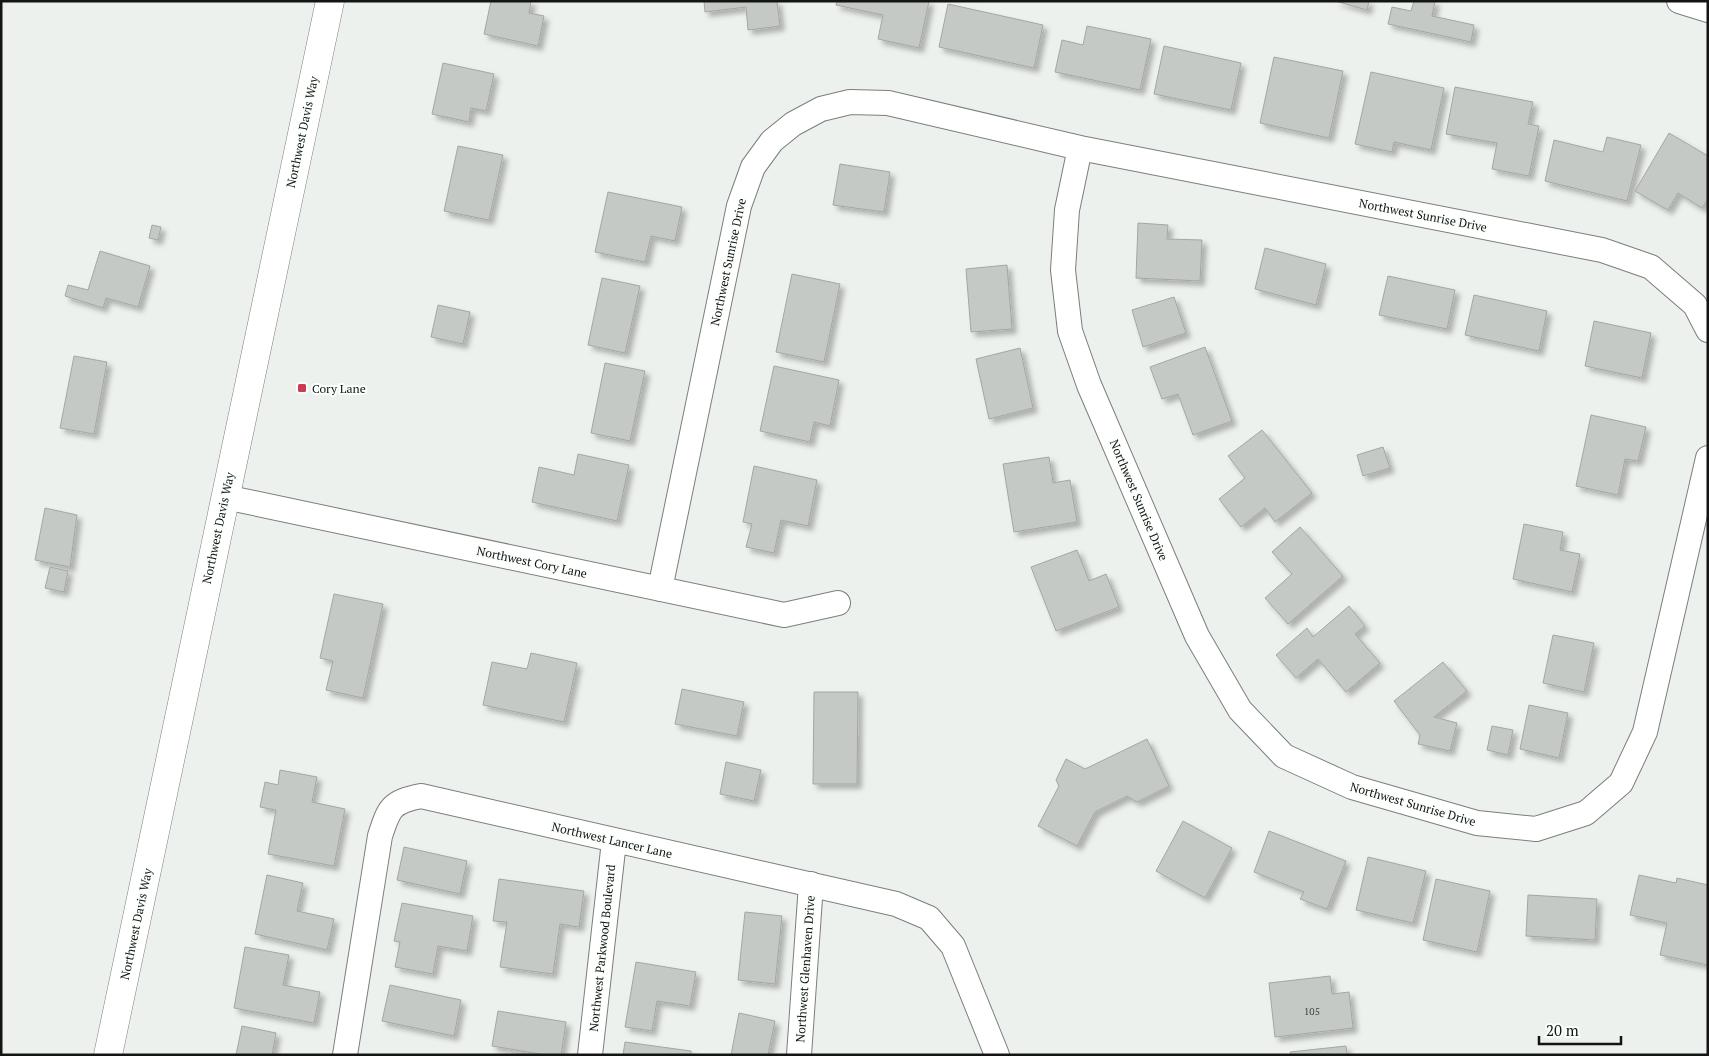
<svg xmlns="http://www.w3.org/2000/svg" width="1709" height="1056" viewBox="0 0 1709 1056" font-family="'PT Serif',serif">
<defs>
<filter id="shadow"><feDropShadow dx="4.5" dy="4.5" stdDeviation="2.5" flood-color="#0004"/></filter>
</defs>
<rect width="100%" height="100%" fill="#edf1ed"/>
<!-- building -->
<path fill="#c4c9c5" stroke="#a3a7a4" filter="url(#shadow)" d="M 491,1 L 531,1 L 529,13 L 544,16 L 538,46 L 484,34 Z
M 704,1 L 777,1 L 780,26 L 748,30 L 746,7 L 705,12 Z
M 837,1 L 929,1 L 919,48 L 878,39 L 883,15 L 836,5 Z
M 1335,1 L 1369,1 L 1367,10 Z
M 1414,1 L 1435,1 L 1432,16 L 1474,25 L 1471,42 L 1388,24 L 1392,7 L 1411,11 Z
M 948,4 L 1043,25 L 1034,68 L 939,47 Z
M 1087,26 L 1151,39 L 1140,90 L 1055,72 L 1062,40 L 1083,45 Z
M 1164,46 L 1241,63 L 1231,110 L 1154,94 Z
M 1274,57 L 1343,71 L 1329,138 L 1260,123 Z
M 443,63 L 494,74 L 486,111 L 471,108 L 469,122 L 432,114 Z
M 1371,72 L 1444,88 L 1431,150 L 1394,142 L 1392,152 L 1355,144 Z
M 1455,87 L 1533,102 L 1528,124 L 1539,126 L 1529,176 L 1492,169 L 1497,143 L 1446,134 Z
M 1669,133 L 1708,156 L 1708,199 L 1702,208 L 1678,193 L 1668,210 L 1635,191 Z
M 1607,137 L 1641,145 L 1627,201 L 1545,181 L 1554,140 L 1603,152 Z
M 458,146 L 503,155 L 489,220 L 444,211 Z
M 840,164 L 890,172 L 884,212 L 833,205 Z
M 608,192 L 682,207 L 675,241 L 651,236 L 645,262 L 595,252 Z
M 1138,223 L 1168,225 L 1167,239 L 1202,240 L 1200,281 L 1136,278 Z
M 152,225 L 161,227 L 158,240 L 149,238 Z
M 1265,248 L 1326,264 L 1316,305 L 1255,289 Z
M 100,251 L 150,266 L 138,307 L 106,298 L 103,308 L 65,296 L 68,285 L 88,290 Z
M 1007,265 L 1012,329 L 971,332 L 966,269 Z
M 792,274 L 840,284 L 824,362 L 776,352 Z
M 1388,276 L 1455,290 L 1447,329 L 1379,315 Z
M 602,278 L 640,286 L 625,353 L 588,345 Z
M 1474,295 L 1547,311 L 1539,351 L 1465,335 Z
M 1174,297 L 1186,333 L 1143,347 L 1132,310 Z
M 438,305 L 470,312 L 463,344 L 431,337 Z
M 1594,321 L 1651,333 L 1642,378 L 1585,366 Z
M 1205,347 L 1232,421 L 1193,435 L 1178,394 L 1162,399 L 1150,367 Z
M 1020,348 L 1033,408 L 989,419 L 976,359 Z
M 74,356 L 107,362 L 94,434 L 60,428 Z
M 605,363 L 645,371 L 630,441 L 591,433 Z
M 774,366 L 839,380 L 830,426 L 814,422 L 810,442 L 760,431 Z
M 1591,415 L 1646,427 L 1638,461 L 1625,459 L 1618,495 L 1576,486 Z
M 1262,430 L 1312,493 L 1275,522 L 1265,508 L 1241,527 L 1219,499 L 1245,478 L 1228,456 Z
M 1383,447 L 1390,468 L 1363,476 L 1357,455 Z
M 578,454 L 629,465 L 617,521 L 532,502 L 539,467 L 574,475 Z
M 1049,457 L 1053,483 L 1070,480 L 1077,522 L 1014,532 L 1003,464 Z
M 754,466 L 817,480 L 808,526 L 781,520 L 774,553 L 746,547 L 752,524 L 743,522 Z
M 45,508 L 77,515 L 70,567 L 35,560 Z
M 1524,524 L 1563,532 L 1560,550 L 1580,554 L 1572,592 L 1513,579 Z
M 1300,527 L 1343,576 L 1288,624 L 1265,598 L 1292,574 L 1272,552 Z
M 1077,550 L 1089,581 L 1106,574 L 1119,607 L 1056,631 L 1031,567 Z
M 50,567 L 68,571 L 64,592 L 45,588 Z
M 334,594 L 383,604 L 363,698 L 326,690 L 333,661 L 320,658 Z
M 1349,606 L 1365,626 L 1355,634 L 1380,663 L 1346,692 L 1318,659 L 1296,678 L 1276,655 L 1307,628 L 1313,637 Z
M 1553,635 L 1594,643 L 1584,692 L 1543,683 Z
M 531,653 L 577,663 L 564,722 L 483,705 L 492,662 L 527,669 Z
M 1443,662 L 1467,691 L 1434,717 L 1457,723 L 1450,751 L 1418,744 L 1420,735 L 1394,701 Z
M 682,689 L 744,702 L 737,736 L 675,724 Z
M 814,692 L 858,692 L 857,784 L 813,784 Z
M 1529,705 L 1568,713 L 1559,758 L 1520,749 Z
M 1492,726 L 1513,730 L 1508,755 L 1487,750 Z
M 1147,739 L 1169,786 L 1137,802 L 1127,796 L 1095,812 L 1077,846 L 1038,826 L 1059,786 L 1056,780 L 1066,759 L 1085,769 Z
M 726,762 L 761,770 L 754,801 L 720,794 Z
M 280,770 L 317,777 L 312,802 L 345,809 L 334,866 L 268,854 L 276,810 L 260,807 L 265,782 L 278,785 Z
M 1183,821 L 1232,848 L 1205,898 L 1156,871 Z
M 1269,831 L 1346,861 L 1327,909 L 1300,899 L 1304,892 L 1254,872 Z
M 404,847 L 467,861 L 460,894 L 397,880 Z
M 1368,857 L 1426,871 L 1413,923 L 1356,910 Z
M 267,875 L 303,883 L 297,911 L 334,919 L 327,950 L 255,934 Z
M 1639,875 L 1676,883 L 1677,878 L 1708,885 L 1708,965 L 1660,955 L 1667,923 L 1630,915 Z
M 499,879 L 584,891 L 579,927 L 560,924 L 553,974 L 500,967 L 507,922 L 493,921 Z
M 1436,879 L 1490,891 L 1477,952 L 1423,940 Z
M 1528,895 L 1597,899 L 1595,940 L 1526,936 Z
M 402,903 L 473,916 L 467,951 L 438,946 L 433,974 L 395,967 L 400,942 L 394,941 Z
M 745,912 L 782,916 L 775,984 L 738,980 Z
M 245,947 L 289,955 L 283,985 L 320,992 L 314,1023 L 234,1008 Z
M 636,962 L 696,972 L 690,1006 L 657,1001 L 652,1031 L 625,1027 Z
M 1330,976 L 1332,994 L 1349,992 L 1353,1028 L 1275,1037 L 1269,983 Z
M 390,985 L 461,1000 L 454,1036 L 382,1021 Z
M 498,1011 L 566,1022 L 561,1055 L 546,1055 L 492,1046 Z
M 739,1013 L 775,1021 L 768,1055 L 731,1055 Z
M 242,1026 L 276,1033 L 272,1055 L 236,1055 Z
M 625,1042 L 691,1051 L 691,1055 L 623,1055 Z
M 1346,1046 L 1347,1055 L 1291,1055 L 1290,1052 Z"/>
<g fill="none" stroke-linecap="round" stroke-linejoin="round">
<!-- minor casing -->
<g stroke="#7b7f7c" stroke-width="26">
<path id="minor" d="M 1679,1 L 1708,10
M 1708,330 L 1695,305 L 1651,267 L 1602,250 L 1080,148 L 1067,210 L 1063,270 L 1070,331 L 1089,385 L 1197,636 L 1240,710 L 1284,756 L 1352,787 L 1477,823 L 1536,829 L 1586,813 L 1621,783 L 1645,732 L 1708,458
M 225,497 L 784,615 L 838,603
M 660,589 L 739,206 L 753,167 L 772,141 L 793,124 L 821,109 L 850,102 L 888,103 L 1080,148
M 345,1055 L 380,836 C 389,808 391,802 421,796 L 896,904 L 929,918 L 953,946 L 997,1055
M 590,1055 L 614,841
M 799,1055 L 811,884"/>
</g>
<!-- primary casing -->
<g stroke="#7b7f7c" stroke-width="29">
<path id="primary" d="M 108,1055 L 330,1"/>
</g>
<!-- minor -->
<use href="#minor" stroke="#fff" stroke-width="24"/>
<!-- primary -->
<use href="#primary" stroke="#fff" stroke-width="28"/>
</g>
<!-- markers -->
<rect fill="#cb3b54" stroke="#fafffb" stroke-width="2" x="297" y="383" width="10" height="10" rx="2.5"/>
<g text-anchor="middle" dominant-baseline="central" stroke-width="4" stroke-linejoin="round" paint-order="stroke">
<!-- number labels -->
<g font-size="10" fill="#3f4140">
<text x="1312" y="1011">105</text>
</g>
<!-- street labels -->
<g font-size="12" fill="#131413" stroke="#fafffb">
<text transform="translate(302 132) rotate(-78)">Northwest Davis Way</text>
<text transform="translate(1423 215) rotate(11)">Northwest Sunrise Drive</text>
<text transform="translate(728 262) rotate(-78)">Northwest Sunrise Drive</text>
<text transform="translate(1139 500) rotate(67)">Northwest Sunrise Drive</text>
<text transform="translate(218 528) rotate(-78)">Northwest Davis Way</text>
<text transform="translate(532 562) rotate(12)">Northwest Cory Lane</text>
<text transform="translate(1413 804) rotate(16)">Northwest Sunrise Drive</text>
<text transform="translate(612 840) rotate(13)">Northwest Lancer Lane</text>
<text transform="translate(136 924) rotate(-78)">Northwest Davis Way</text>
<text transform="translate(602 948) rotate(-84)">Northwest Parkwood Boulevard</text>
<text transform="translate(805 969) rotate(-86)">Northwest Glenhaven Drive</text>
</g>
<!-- poi labels -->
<g font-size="12" fill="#131413" stroke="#fafffb" text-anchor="start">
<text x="312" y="388">Cory Lane</text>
</g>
</g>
<!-- border -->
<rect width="1709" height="1056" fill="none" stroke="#131413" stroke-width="5"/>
<!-- scale -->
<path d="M1539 1036v8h82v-8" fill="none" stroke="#131413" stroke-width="2.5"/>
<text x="1546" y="1036" font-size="15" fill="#131413" stroke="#fafffb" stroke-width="4" paint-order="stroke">20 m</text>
</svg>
